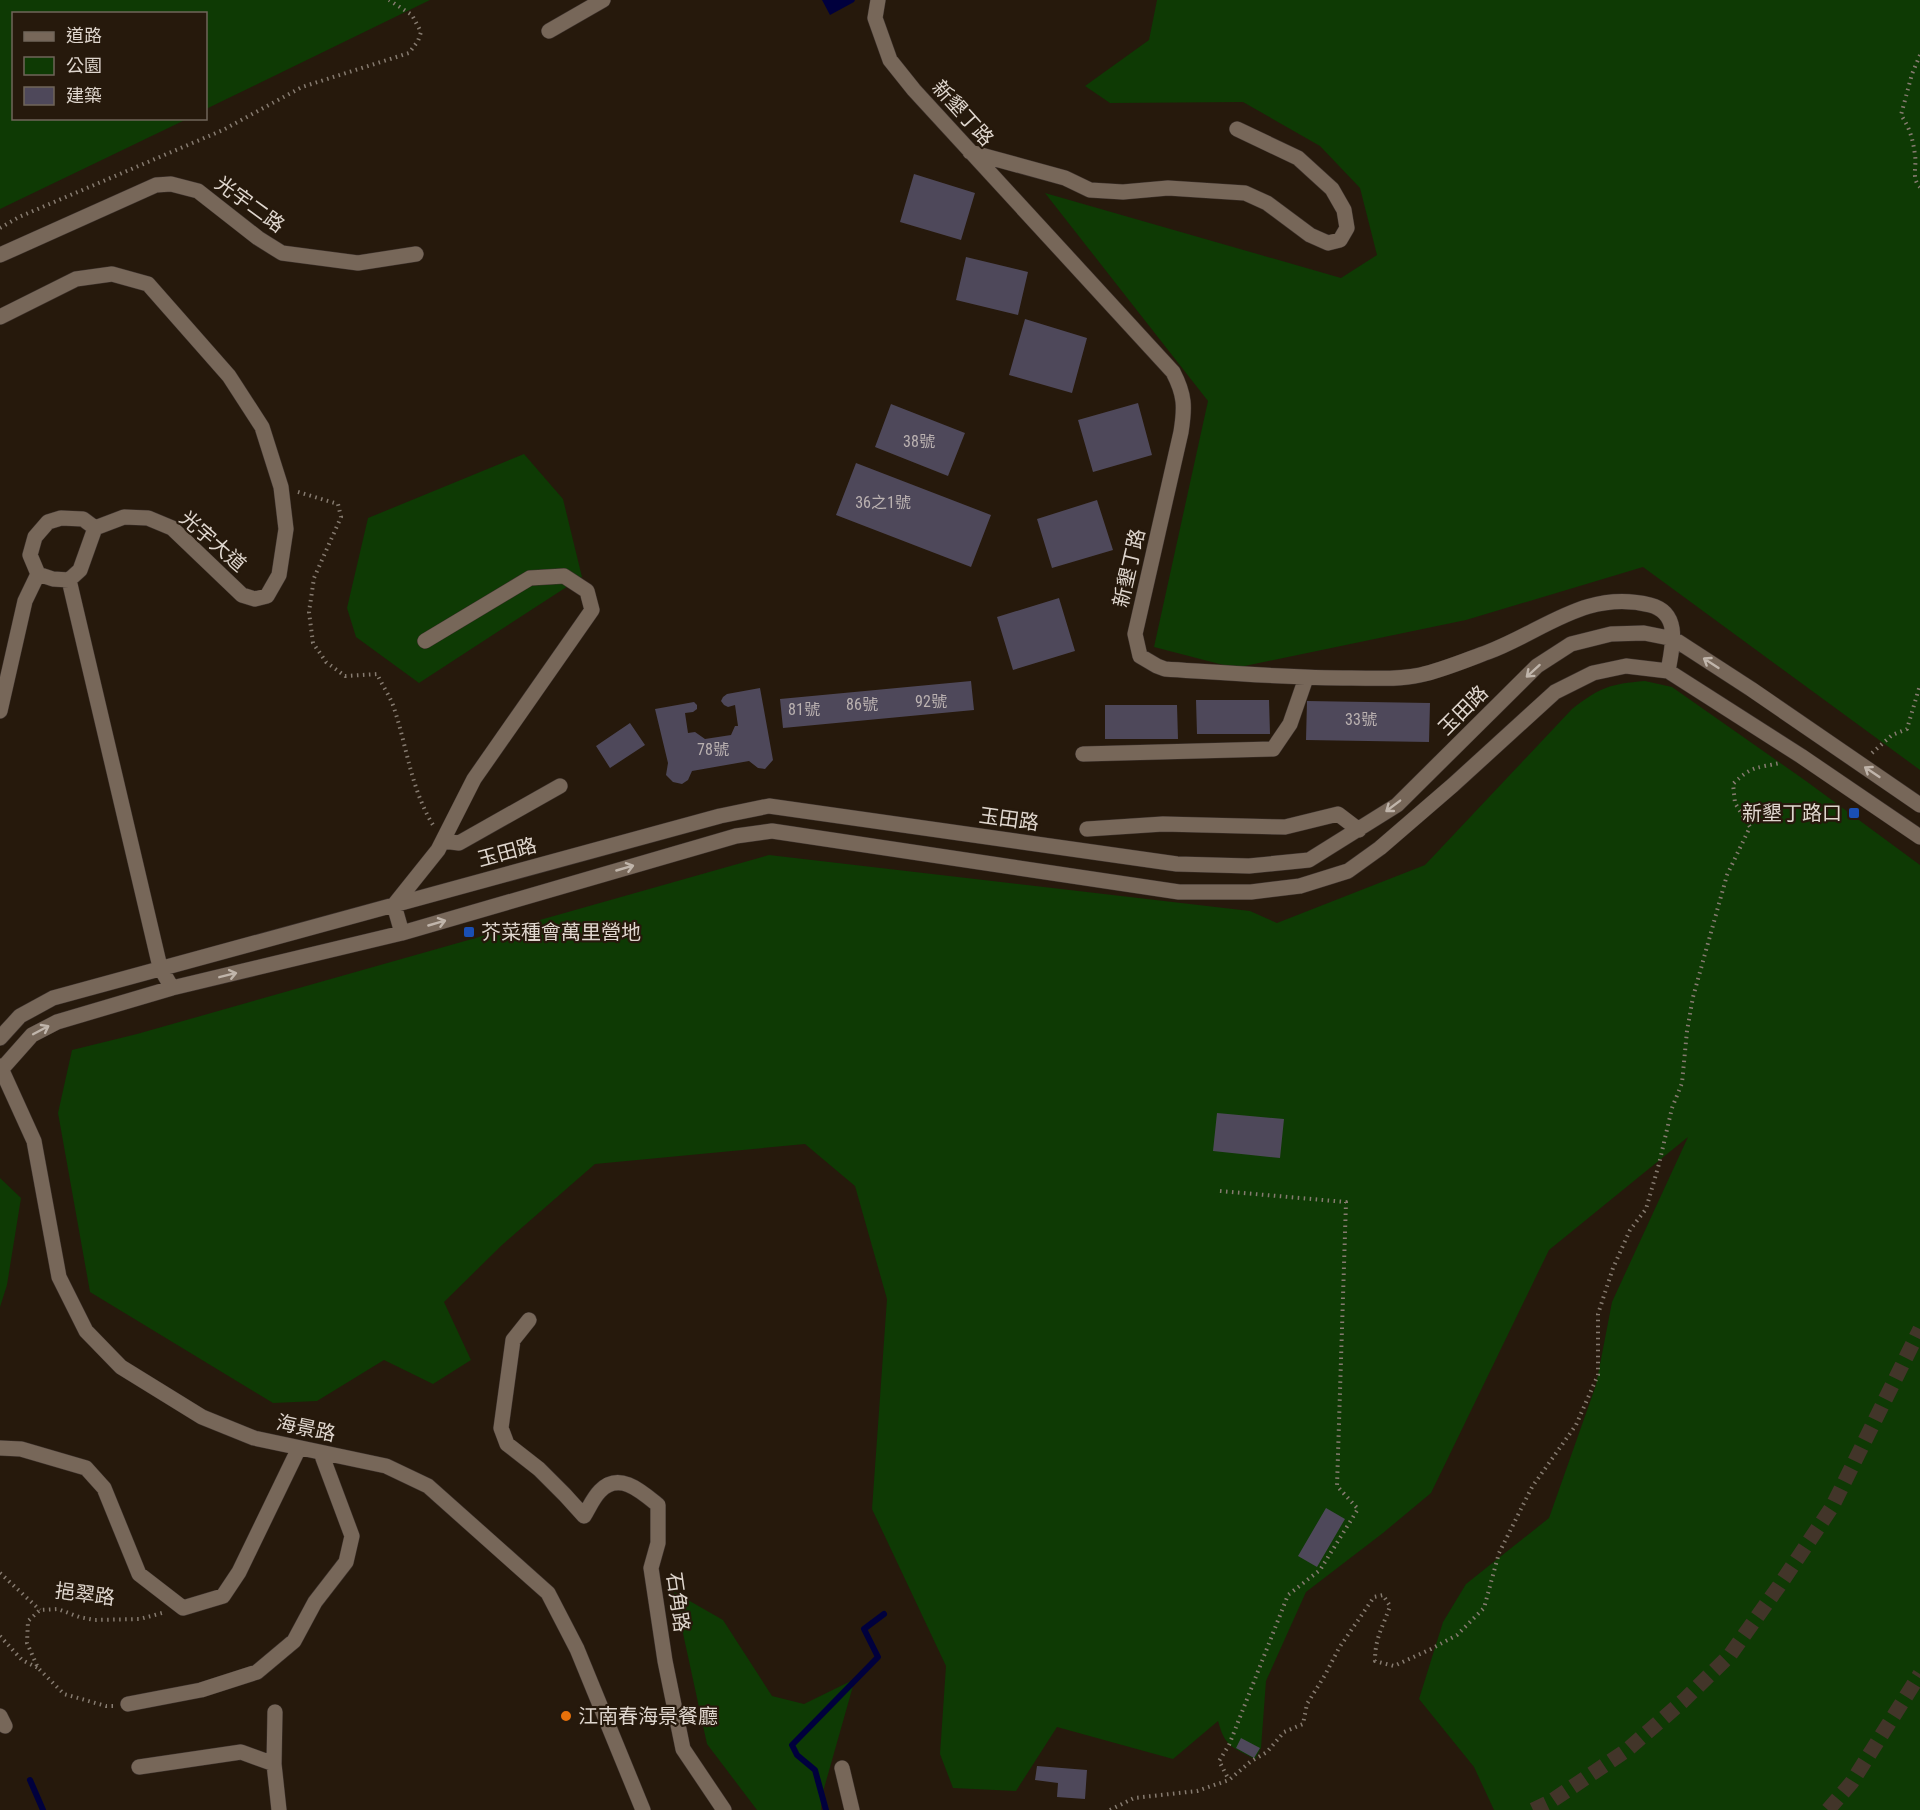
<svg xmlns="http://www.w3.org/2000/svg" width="1920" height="1810" viewBox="0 0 1920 1810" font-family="'Roboto Condensed','Noto Sans TC',sans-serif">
<rect width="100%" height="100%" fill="#26190c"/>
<!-- green -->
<path fill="#0e3a04" d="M 0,0 L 430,0 L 206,109 L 206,14 L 14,14 L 14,118 L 187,119 L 0,209 Z
M 1157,0 L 1920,0 L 1920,770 L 1643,567 L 1466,620 L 1235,668 L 1154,647 L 1208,401 L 1045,193 L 1341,278 L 1377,255 L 1360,188 L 1320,146 L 1243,102 L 1110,103 L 1085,86 L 1149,40 Z
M 524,454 L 563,499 L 582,577 L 419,683 L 356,637 L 347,608 L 368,518 Z
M 1645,681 L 1672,687 L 1806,781 L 1920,865 L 1920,1810 L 1494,1810 L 1474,1767 L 1419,1699 L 1443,1622 L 1466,1584 L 1549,1518 L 1596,1385 L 1612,1302 L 1688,1137 L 1549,1250 L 1431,1493 L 1383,1533 L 1306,1592 L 1266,1681 L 1261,1748 L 1255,1759 C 1232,1747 1225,1747 1218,1721 L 1173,1759 L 1057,1727 L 1016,1791 L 953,1788 L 940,1754 L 946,1666 L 872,1509 L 887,1299 L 855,1186 L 805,1144 L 595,1164 L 502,1245 L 444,1302 L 471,1360 L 433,1384 L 384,1360 L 317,1401 L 273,1403 L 90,1292 L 58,1113 L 72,1050 L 137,1034 L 769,855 L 1250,911 L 1277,923 L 1425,865 L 1572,709 C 1601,687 1609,684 1645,681 Z
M 0,1178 L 21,1198 L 7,1285 L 0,1307 Z
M 674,1592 L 723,1620 L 772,1696 L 804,1704 L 855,1679 L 821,1799 L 821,1810 L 757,1810 L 707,1744 Z"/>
<!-- water -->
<path fill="#00003d" d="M 822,0 L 855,0 L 854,2 L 830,15 Z"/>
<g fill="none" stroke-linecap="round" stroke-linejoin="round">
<!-- stream -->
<path stroke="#00003d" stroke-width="6" d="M 30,1780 L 43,1810
M 826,1810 L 815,1770 L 797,1755 L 792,1745 L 878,1657 L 864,1629 L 884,1614"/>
</g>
<!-- building -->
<path fill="#4e485a" d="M 914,174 L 975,193 L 961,240 L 900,222 Z
M 966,257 L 1028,272 L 1018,315 L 956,300 Z
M 1025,319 L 1087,338 L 1072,393 L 1009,375 Z
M 1138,403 L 1152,455 L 1093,472 L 1078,420 Z
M 891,404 L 965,433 L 948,476 L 875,447 Z
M 856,463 L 991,515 L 971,567 L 836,515 Z
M 1097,500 L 1113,550 L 1052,568 L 1037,519 Z
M 1059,598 L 1075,651 L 1013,670 L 997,617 Z
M 971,681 L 974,710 L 783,728 L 780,699 Z
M 760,688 L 773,760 L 765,769 L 758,768 L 749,761 L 692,771 L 688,780 L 682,784 L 673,782 L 666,775 L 668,763 L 655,709 L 694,702 L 697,705 L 697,709 L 693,712 L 685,713 L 688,733 L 695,732 L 705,739 L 731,735 L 735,726 L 738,726 L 735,705 L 728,707 L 724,705 L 721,701 L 723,697 L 727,694 Z
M 1196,700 L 1269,700 L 1270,734 L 1197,734 Z
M 1307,701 L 1430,703 L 1429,742 L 1306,740 Z
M 1105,705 L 1177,705 L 1178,739 L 1105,739 Z
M 630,723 L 645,745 L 610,768 L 596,746 Z
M 1217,1113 L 1284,1119 L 1280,1158 L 1213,1151 Z
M 1326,1508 L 1345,1519 L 1317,1567 L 1298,1556 Z
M 1241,1738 L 1260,1748 L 1254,1758 L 1236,1748 Z
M 1037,1766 L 1087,1770 L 1085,1799 L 1057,1797 L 1058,1783 L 1035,1780 Z"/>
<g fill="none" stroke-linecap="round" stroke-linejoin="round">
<!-- major-tunnel -->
<path stroke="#423529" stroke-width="15" stroke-dasharray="15 8" stroke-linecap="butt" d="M 1533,1810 L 1550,1802 L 1627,1750 L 1683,1701 L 1730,1655 L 1779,1586 L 1832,1507 L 1920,1329
M 1828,1810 L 1852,1782 L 1920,1674"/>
<!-- minor casing -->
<g stroke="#3d322d" stroke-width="16">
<path id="minor" d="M 878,0 L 875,18 L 890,60 L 914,90 L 1173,372 C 1185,395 1185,407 1181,432 L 1135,634 L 1140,656 L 1157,666 L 1165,669 C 1227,673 1289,678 1351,678 C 1373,678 1398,680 1420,675 C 1443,670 1466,660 1488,652 C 1544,631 1586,589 1650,605 C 1682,613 1672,648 1668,671
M 549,31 L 603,0
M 970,152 L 1065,178 L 1090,190 L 1123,192 L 1168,188 L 1245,193 L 1267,203 L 1310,235 L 1328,243 L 1340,240 L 1347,228 L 1344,210 L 1332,189 L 1298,158 L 1237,129
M 0,255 L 156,185 L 171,184 L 198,191 L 258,238 L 282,253 L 358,263 L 416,254
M 0,317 L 76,279 L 112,274 L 148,284 L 229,376 L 262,427 L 281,487 L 286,529 L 279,575 L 267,596 L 255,599 L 242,595 L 172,528 L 148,518 L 124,517 L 95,528 L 80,570 L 69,580 L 160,967 L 172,988
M 38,574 L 30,555 L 35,537 L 48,522 L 61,518 L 83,519 L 95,528
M 0,711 L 25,601 L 38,574 L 53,579 L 69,580
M 1083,754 L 1273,749 L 1290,724 L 1306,678
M 1087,829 L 1163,824 L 1285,827 L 1338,814 L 1359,830
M 443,841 L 459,843 L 560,786
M 402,933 L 394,905 L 438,850 L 474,779 L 592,610 L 587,591 L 564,576 L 530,578 L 425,641
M 0,1038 L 20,1016 L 53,998 L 720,816 L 769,806 L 1177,864 L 1249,866 L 1309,860 L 1397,805 L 1537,666 L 1571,644 L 1611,634 L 1644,633 L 1674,639 L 1751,689 L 1920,805
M 0,1066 L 34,1141 L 59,1277 L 86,1331 L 121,1367 L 202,1417 L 254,1438 L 386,1466 L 428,1486 L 548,1593 L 577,1649 L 643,1810
M 0,1071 L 32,1035 L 57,1022 L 172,988 L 402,933 L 736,836 L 772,831 L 1179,892 L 1251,892 L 1300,886 L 1348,871 L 1380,848 L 1453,785 L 1555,692 L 1593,673 L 1626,666 L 1668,671 L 1801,756 L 1920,837
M 529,1320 L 513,1340 L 501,1428 L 507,1444 L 539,1469 L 565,1495 L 584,1516 C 589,1508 593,1498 600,1491 C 619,1471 641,1491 658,1505 L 658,1543 L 651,1568 L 665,1661 L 683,1749 L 724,1810
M 0,1448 L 21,1449 L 86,1468 L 104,1488 L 139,1574 L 183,1608 L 223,1596 L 239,1572 L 299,1448
M 128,1704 L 201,1690 L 257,1672 L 294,1641 L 315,1602 L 346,1562 L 352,1536 L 321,1453
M 275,1712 L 274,1764 L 279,1810
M 0,1716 L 5,1726
M 139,1767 L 241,1752 L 274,1764
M 842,1768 L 852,1810"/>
</g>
<!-- path -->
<path stroke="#867b70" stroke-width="4" stroke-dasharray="1.5 4.5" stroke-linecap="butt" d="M 1920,55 L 1912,74 L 1901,115 C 1910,128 1913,140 1915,155 C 1917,167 1911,178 1920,187
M 0,228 L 19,217 L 223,130 L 302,87 L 409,53 L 418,41 L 421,32 L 412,15 L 389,0
M 298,492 L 338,504 L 341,517 L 314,578 L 309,612 L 313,643 L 326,662 L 345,676 L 377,674 C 382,685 390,696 394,708 C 407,747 411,789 433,825
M 1872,753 L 1892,735 L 1907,729 L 1920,685
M 1220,1191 L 1346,1202 L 1337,1486 L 1358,1509 L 1320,1570 L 1288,1595 L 1229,1745 L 1219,1761 L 1229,1780
M 0,1573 L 40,1610
M 0,1636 L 22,1660 L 38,1668
M 113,1706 L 106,1706 L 64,1694 L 38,1668 L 27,1643 L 28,1621 L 40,1610 L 58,1609 L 79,1617 L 95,1620 L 140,1619 L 162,1613
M 1110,1810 L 1134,1798 L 1197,1791 L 1229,1780 L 1250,1762 L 1267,1752 L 1284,1732 L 1303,1724 L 1307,1704 L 1325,1675 L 1339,1648 L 1374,1597 L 1383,1595 L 1390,1606 C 1383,1627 1375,1637 1375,1661 L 1394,1666 L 1431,1649 L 1457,1635 L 1484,1608 L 1499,1553 L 1532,1487 L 1576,1425 L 1598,1375 L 1598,1314 L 1613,1268 L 1630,1230 L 1646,1209 L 1659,1164 L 1672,1108 L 1682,1083 L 1687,1031 L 1693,997 L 1727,875 L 1750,827 L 1735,803 L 1733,784 C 1751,766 1757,768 1780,763"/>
<!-- minor -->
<use href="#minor" stroke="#776759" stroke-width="15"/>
</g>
<!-- one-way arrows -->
<defs><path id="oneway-shaft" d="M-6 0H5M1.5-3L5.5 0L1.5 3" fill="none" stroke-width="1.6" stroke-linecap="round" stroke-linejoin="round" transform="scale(1.5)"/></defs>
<g stroke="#c0b5ab">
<use href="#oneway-shaft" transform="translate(1711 663) rotate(-147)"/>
<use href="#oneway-shaft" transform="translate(1533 671) rotate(138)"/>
<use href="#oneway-shaft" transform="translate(1872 772) rotate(-146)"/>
<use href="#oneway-shaft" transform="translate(1393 806) rotate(143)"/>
<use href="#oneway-shaft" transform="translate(625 868) rotate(-16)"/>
<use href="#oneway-shaft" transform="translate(437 923) rotate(-16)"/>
<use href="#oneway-shaft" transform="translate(228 975) rotate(-14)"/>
<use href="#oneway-shaft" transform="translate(41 1030) rotate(-28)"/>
</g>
<!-- markers -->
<g fill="#1a4fb4" stroke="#26190c" stroke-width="2">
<rect x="1848" y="807" width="12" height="12" rx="3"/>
<rect x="463" y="926" width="12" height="12" rx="3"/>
</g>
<circle fill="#e8710a" stroke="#26190c" stroke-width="2" cx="566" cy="1716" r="6"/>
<g text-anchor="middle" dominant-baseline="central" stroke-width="4.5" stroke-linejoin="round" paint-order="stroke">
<!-- number labels -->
<g font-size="16" fill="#bbb2b1">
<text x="919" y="441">38號</text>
<text x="883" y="502">36之1號</text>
<text x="931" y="701">92號</text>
<text x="862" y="704">86號</text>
<text x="804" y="709">81號</text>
<text x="1361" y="719">33號</text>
<text x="713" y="749">78號</text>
</g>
<!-- street labels -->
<g font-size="20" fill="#dfd6ce" stroke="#26190c">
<text transform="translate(963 113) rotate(48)">新墾丁路</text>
<text transform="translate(250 204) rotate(36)">光宇二路</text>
<text transform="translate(213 541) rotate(41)">光宇大道</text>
<text transform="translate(1129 568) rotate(-77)">新墾丁路</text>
<text transform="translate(1463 710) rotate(-45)">玉田路</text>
<text transform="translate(1009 819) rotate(8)">玉田路</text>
<text transform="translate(507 852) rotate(-15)">玉田路</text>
<text transform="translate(306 1428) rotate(12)">海景路</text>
<text transform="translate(85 1594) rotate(7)">挹翠路</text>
<text transform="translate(678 1602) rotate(82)">石角路</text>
</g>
<!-- poi labels -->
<g font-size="20" fill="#dfd6ce" stroke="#26190c" text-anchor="start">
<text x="1842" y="813" text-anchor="end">新墾丁路口</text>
<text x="481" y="932">芥菜種會萬里營地</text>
<text x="578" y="1716">江南春海景餐廳</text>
</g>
</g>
<!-- legend -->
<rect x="12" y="12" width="195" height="108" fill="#26190c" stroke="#70655a" stroke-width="1.5"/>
<rect x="24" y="32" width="30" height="9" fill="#776759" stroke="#70655a" stroke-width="1.5"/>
<text x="66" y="42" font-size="18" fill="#dfd6ce">道路</text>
<rect x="24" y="57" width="30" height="18" fill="#0e3a04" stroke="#70655a" stroke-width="1.5"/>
<text x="66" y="72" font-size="18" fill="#dfd6ce">公園</text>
<rect x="24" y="87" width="30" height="18" fill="#4e485a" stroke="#70655a" stroke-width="1.5"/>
<text x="66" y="102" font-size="18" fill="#dfd6ce">建築</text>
</svg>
